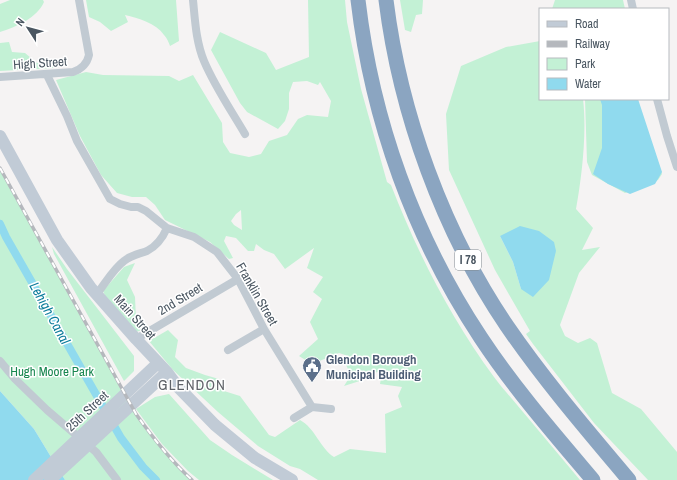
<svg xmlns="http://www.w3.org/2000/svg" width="677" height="480" viewBox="0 0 677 480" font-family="'Archivo Narrow',sans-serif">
<rect width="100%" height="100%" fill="#f5f3f3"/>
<!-- green -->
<path fill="#c3f1d5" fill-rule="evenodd" d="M 10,0 L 43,0 L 44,2 C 37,18 16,27 0,32 L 0,4 Z
M 86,0 L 176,0 L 179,41 L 170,46 C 169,43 167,38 164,35 C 156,23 138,18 125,15 L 128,22 L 111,31 L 100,22 L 89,17 Z
M 308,0 L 345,0 L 347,22 L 361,89 L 387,182 L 391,185 C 418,254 450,317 494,377 C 503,389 514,401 523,412 C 542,435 561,457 580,480 L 318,480 L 300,469 L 290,466 L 258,446 L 218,412 L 173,370 L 149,341 L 168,330 L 178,340 L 175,357 L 186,368 L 205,375 L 219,379 L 224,391 L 240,396 L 269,435 L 275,437 L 300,420 C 315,428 320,448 334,457 L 350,449 L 386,453 L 385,414 L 402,407 L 398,396 L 402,387 L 380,384 L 382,372 L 377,372 L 366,379 L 344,386 L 351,375 L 344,361 L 348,356 L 339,353 L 312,364 L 299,356 L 318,339 L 310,322 L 322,299 L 313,292 L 323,277 L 307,268 L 314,248 L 285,269 L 274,254 L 264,250 L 256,244 L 254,251 L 248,251 L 236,238 L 226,236 L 224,241 L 233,258 L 229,259 L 210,242 L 165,220 L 155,205 L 146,197 L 132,197 L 117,193 L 101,175 L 80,136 L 56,80 L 86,72 L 103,75 L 169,76 L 179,81 L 193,75 L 222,123 L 223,142 L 230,153 L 249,157 L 261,154 L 269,141 L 287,135 L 298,119 L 307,115 L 328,117 L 331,101 L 320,82 L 318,85 L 307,81 L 293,82 L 289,93 L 289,109 L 285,121 L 278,129 L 247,112 L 240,103 L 211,50 L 220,32 L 266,53 L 276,70 L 309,57 ZM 241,210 L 242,230 L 234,225 L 231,221 L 236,214 Z
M 400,0 L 423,0 L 422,14 L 416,15 L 411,32 L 405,30 Z
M 555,0 L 623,0 L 625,9 L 552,9 Z
M 540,41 L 540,99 L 583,99 C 587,132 582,176 576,209 L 593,228 L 582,250 L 600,247 L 579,273 L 560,325 L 565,336 L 578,343 L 590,338 L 597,343 L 612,393 L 641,409 L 677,452 L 677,480 L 648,480 L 594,423 L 533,344 L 526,334 L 530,331 L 495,270 L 449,170 L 446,114 L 461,66 L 506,47 ZM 500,236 L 556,251 L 521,289 L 513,262 Z
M 9,42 L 12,52 L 25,53 L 37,63 L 56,64 L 53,68 L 0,71 L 0,43 Z
M 585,99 L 637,99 L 662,174 L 658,180 L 625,193 L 592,175 L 587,162 Z
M 0,168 L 136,414 C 153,438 170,460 192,480 L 65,480 L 34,429 L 0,391 Z
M 52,247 L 67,269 L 134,356 L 134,371 L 124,381 L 54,254 Z
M 135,263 L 127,280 L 135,297 L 136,319 L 142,330 L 136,332 L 106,298 L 103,291 L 124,267 Z
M 169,394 L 210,440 L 232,455 L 273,480 L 199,480 L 188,471 L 162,444 L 136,409 L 155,397 Z"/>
<!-- water -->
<path fill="#90daee" d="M 600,99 L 638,99 L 662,172 L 655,184 L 630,194 L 608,184 L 593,174 L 602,148 L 602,105 Z
M 520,226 L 539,231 L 554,242 L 556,251 L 549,280 L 533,297 L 521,289 L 513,262 L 500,236 Z
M 0,391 L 34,429 L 65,480 L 0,480 Z"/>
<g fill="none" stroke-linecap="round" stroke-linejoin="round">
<!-- canal -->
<path stroke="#90daee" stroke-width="8" d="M 0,224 L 6,237 L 121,438 L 143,467 L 156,480"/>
<!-- street -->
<path stroke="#c1cad2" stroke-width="8" d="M 193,0 C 195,20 196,42 204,61 C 215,87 231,110 245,134
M 631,0 L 633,9
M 47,75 L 67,116 L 77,141 L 110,199 L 120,204 L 131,207 L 138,207 L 146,211 L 167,228 L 194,237 L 217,252 L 238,279 L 264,329 L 312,407
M 0,77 L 73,72 C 82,69 87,64 89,55 L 79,0
M 657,99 L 667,136 L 677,167
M 96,295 C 105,284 113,269 124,261 C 131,255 139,254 147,251 C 157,246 163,237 167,228
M 136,339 L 238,279
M 228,350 L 264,329
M 0,361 L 15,379 L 47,410 L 96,452 L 117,480
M 294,418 L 312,407 L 331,409"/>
<!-- secondary -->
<path stroke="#c1cbd6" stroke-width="12" d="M 0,136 L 57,240 L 91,288 L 136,339 L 167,372 L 178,387 L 215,425 L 255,458 L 292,480
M 34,480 L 158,363
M 50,480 L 167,372"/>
<!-- highway -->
<path stroke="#8ba5c1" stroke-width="15" d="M 358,0 C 372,120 414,237 481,338 C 514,388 554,434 593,480
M 386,0 C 400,113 443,232 507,326 C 544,380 587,430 629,480"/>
<!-- rail casing -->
<g stroke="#b5b8bd" stroke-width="3.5">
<path id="rail" d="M 0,168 L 136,414 C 153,438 170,460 192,480"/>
</g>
<!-- rail -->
<use href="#rail" stroke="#fff" stroke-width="2" stroke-dasharray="6" stroke-linecap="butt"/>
</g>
<!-- icons -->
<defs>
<g id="civic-pin" transform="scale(1)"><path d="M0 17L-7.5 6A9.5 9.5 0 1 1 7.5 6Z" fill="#5c6f8a" stroke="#fff"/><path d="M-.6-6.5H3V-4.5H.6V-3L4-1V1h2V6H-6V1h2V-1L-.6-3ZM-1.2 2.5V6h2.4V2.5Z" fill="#fff"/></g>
</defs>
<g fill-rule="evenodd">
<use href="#civic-pin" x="312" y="366"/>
</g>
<g text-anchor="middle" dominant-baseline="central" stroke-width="3" stroke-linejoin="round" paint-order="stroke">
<!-- shield labels -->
<rect fill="#fff" stroke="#808990" stroke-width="1" x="455" y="250" width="26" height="20" rx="3"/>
<g font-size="12" font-weight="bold" fill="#4a5661">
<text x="468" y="260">I 78</text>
</g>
<!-- street labels -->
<g font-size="13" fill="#4a5661" stroke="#fff">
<text transform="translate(40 63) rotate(-4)">High Street</text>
<text transform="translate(257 294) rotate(60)">Franklin Street</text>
<text transform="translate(180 299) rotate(-31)">2nd Street</text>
<text transform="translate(135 317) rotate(48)">Main Street</text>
<text transform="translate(87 411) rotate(-43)">25th Street</text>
</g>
<!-- service labels -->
<g font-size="13" font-weight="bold" fill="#4e5e75" stroke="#fff" text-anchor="start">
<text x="326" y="359">Glendon Borough<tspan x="326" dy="15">Municipal Building</tspan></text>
</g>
<!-- park labels -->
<g font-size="13" fill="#17864f" stroke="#fff">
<text x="52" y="371">Hugh Moore Park</text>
</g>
<!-- water labels -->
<g font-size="14" font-style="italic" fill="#0c7c9b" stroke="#fff">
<text transform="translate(50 313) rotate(61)">Lehigh Canal</text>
</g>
<!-- quarter labels -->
<g font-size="15" letter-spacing="1" fill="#5f6368" stroke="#fff">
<text x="192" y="384">GLENDON</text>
</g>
</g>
<!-- legend -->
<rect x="539" y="8" width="130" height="92" fill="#ffffff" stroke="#b7bbc0"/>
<rect x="547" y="21" width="20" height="6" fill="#c1cbd6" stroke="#b7bbc0"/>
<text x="575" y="28" font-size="12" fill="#4a5661">Road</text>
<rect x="547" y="41" width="20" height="6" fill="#b5b8bd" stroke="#b7bbc0"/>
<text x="575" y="48" font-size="12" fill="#4a5661">Railway</text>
<rect x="547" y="58" width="20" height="12" fill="#c3f1d5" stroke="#b7bbc0"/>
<text x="575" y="68" font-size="12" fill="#4a5661">Park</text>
<rect x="547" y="78" width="20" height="12" fill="#90daee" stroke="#b7bbc0"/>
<text x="575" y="88" font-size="12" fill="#4a5661">Water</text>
<!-- north arrow -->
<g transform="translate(28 28) rotate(306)" stroke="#ffffff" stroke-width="3" paint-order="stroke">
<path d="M0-3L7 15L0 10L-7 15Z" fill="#4a5661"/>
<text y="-6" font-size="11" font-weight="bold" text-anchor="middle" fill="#4a5661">N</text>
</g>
</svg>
